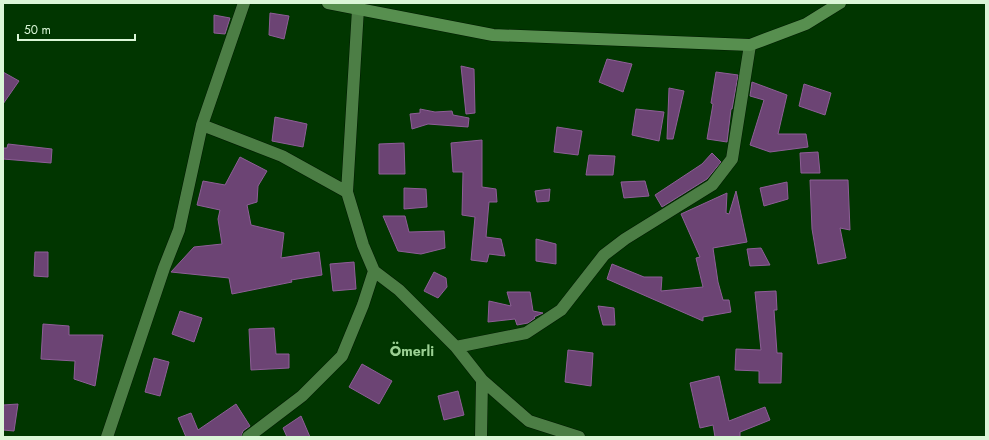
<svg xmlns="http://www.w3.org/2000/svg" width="989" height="440" viewBox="0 0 989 440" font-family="Jost,sans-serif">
<rect width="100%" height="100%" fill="#013600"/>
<!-- building -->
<path fill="#6c4474" stroke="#8e5e97" d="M 270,13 L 289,16 L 284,39 L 269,35 Z
M 214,15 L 230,18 L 225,34 L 214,33 Z
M 607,59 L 632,64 L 623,92 L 599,82 Z
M 461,66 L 474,69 L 475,113 L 466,114 Z
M 3,72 L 19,81 L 3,104 Z
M 716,72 L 738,75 L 732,109 L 731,109 L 727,142 L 707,139 L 713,104 L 711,103 Z
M 752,82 L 787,95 L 778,134 L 806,134 L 808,147 L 770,152 L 750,145 L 764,100 L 750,96 Z
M 804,84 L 831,93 L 825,115 L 799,106 Z
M 669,88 L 684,91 L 673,139 L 667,139 Z
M 420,109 L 435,112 L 452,111 L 453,115 L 469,118 L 468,127 L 428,124 L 412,129 L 410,114 L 420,113 Z
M 636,109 L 664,112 L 659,141 L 632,135 Z
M 275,117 L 307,124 L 303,147 L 272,141 Z
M 557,127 L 582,131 L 578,155 L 554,152 Z
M 482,140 L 482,187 L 496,189 L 497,202 L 489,202 L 486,237 L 501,239 L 505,256 L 489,254 L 487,262 L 471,260 L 475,217 L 462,215 L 463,172 L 453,172 L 451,143 Z
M 404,143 L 405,174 L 379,174 L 379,144 Z
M 8,144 L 52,149 L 51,163 L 3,159 L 3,148 L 7,148 Z
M 818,152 L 820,173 L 801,173 L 800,153 Z
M 712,153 L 721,162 L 707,179 L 662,207 L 655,195 L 702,164 Z
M 589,155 L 615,156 L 613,175 L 586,175 Z
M 240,157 L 267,171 L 258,186 L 257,202 L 247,205 L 251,225 L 284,233 L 281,258 L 319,252 L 322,275 L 291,280 L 292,282 L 232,294 L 229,278 L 171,272 L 194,247 L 222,244 L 218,219 L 220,210 L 197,205 L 203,181 L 225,185 Z
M 810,180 L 848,180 L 850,230 L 840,228 L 846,258 L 818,264 L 812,229 Z
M 645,181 L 649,196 L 624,198 L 621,182 Z
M 787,182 L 788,199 L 764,206 L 760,188 Z
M 404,188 L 426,189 L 427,207 L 404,209 Z
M 550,189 L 549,201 L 537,202 L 535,191 Z
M 736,191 L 747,242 L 713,248 L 718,282 L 723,300 L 729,300 L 731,312 L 703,317 L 703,321 L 607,279 L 612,264 L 644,277 L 662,277 L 661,291 L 703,287 L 696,258 L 700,257 L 681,214 L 727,193 L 726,213 L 729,214 Z
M 383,216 L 405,216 L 409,232 L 444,231 L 445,248 L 421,254 L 398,251 Z
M 536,239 L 556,244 L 556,264 L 536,261 Z
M 761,248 L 770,265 L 750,266 L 747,249 Z
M 35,252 L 48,252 L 48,277 L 34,276 Z
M 354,262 L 356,289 L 333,291 L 330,264 Z
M 434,272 L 446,278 L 447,287 L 438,298 L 424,291 Z
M 776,291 L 777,310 L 774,310 L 777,353 L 782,353 L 781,383 L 759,383 L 759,371 L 735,370 L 736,349 L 761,350 L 755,292 Z
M 507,292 L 530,292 L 533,311 L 543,313 L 534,317 L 535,318 L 528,323 L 517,325 L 515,319 L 488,322 L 489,301 L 511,306 Z
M 598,306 L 614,308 L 615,325 L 603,325 Z
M 180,311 L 202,318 L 194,342 L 172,334 Z
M 43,324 L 69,326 L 69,335 L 103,335 L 95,386 L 74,379 L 75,361 L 41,359 Z
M 274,328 L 276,354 L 289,354 L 289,368 L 251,370 L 249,329 Z
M 568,350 L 593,353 L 591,386 L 565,382 Z
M 154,358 L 169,362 L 160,396 L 145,392 Z
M 362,364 L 392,381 L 379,404 L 349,387 Z
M 719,376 L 729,421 L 765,407 L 770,420 L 740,432 L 740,437 L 715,437 L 713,425 L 700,428 L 690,383 Z
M 458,391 L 464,415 L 444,420 L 438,396 Z
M 18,404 L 14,431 L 3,430 L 3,405 Z
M 236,404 L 250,426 L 243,431 L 241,437 L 186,437 L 178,418 L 191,413 L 198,430 Z
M 301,416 L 310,437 L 287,437 L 283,428 Z"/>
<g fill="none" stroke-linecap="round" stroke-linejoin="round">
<!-- street casing -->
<g stroke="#021a01" stroke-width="13">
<path id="street" d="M 358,9 L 347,192 L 363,245 L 374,271 L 399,290 L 456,347 L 482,380 L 529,421 L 579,437
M 202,125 L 282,156 L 347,192
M 456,347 L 526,333 L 561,310 L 604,255 L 625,239 L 712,185 L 732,159 L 750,45
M 107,437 L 164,268 L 179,230 L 202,125 L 244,3
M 248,437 L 302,396 L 342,356 L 363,305 L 374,271
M 481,437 L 482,380"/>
</g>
<!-- secondary casing -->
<g stroke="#021a01" stroke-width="13">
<path id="secondary" d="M 328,3 L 493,35 L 750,45 L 806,24 L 840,3"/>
</g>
<!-- street -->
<use href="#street" stroke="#4c7e45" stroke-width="12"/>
<!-- secondary -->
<use href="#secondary" stroke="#578f4f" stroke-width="12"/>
</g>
<g text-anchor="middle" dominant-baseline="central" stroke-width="3.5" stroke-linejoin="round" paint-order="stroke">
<!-- quarter labels -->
<g font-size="14" font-weight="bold" fill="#9bd193" stroke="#013600">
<text x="412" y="351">Ömerli</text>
</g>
</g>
<!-- border -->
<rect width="989" height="440" fill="none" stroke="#dbf6d7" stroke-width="8"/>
<!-- scale -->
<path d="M18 34v6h117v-6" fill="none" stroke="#dbf6d7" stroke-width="2"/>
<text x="24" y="34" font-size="12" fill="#dbf6d7" stroke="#013600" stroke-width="3" paint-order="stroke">50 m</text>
</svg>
